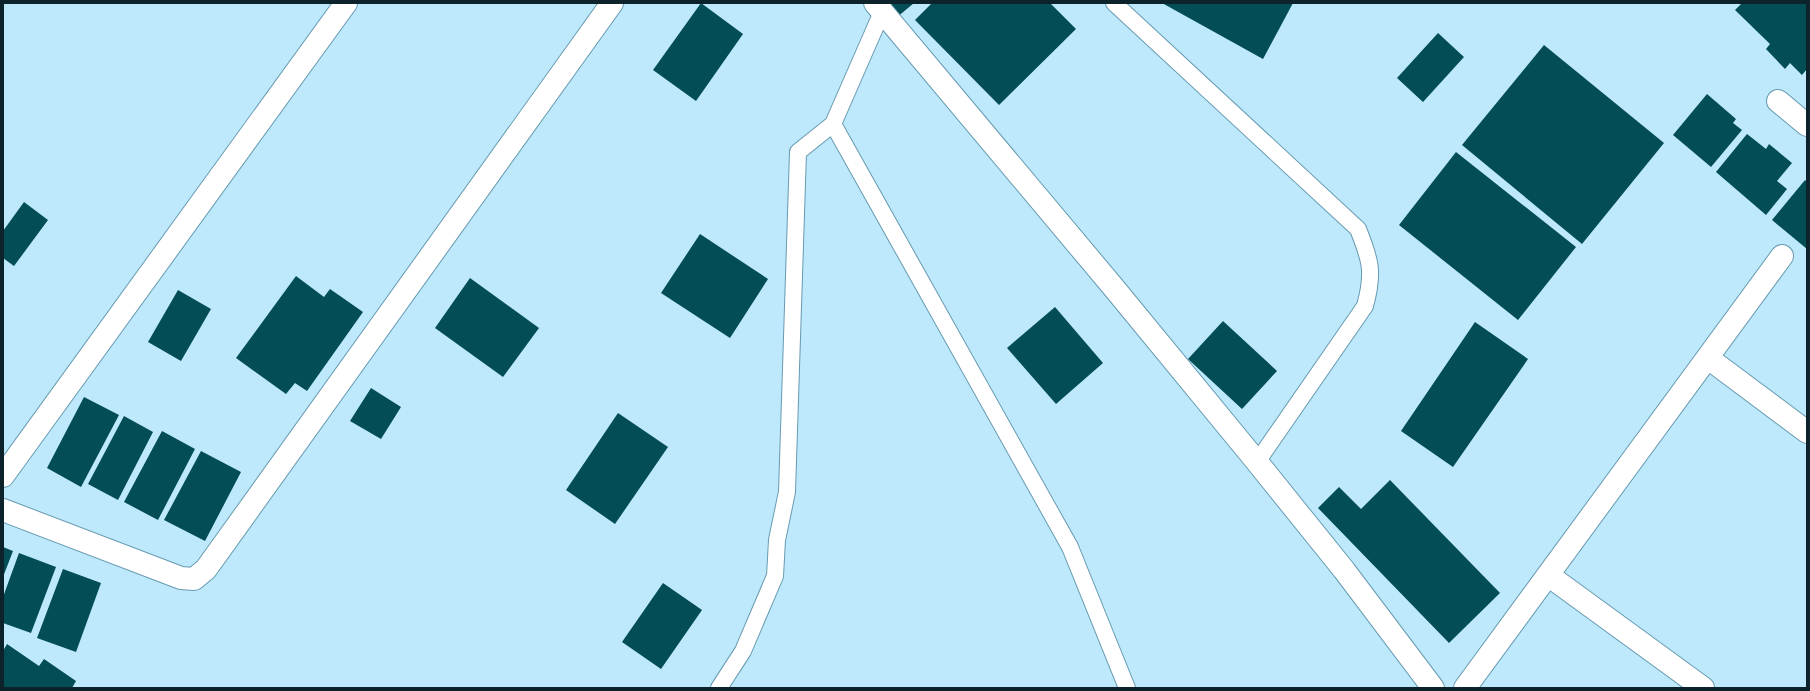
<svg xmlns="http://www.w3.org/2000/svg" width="1810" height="691" viewBox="0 0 1810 691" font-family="Mulish,sans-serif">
<rect width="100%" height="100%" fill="#bee9fc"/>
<!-- building -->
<path fill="#034d54" d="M 701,3 L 743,34 L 696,101 L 653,70 Z
M 883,3 L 914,3 L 896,18 Z
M 932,3 L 1050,3 L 1076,29 L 999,105 L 915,20 Z
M 1162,3 L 1293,3 L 1263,59 Z
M 1742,3 L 1807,3 L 1807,69 L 1802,75 L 1790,63 L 1785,69 L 1766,49 L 1770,44 L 1735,10 Z
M 1438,33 L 1464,57 L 1423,102 L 1397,78 Z
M 1544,45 L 1664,143 L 1582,244 L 1462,145 Z
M 1707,94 L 1736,119 L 1733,123 L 1742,130 L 1711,167 L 1673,135 Z
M 1747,134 L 1766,149 L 1769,144 L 1792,163 L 1777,181 L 1787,189 L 1766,215 L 1716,172 Z
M 1456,152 L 1576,247 L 1518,320 L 1399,225 Z
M 1805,180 L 1807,182 L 1807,249 L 1772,220 Z
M 24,202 L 48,220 L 14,266 L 3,258 L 3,231 Z
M 700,234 L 768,279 L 730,338 L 661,293 Z
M 296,276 L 324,297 L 330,289 L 363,312 L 307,391 L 295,383 L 286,394 L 236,358 Z
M 470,278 L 539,328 L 503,377 L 435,328 Z
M 178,290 L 211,309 L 181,361 L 148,342 Z
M 1055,307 L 1103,363 L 1056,404 L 1007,348 Z
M 1223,321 L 1277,371 L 1242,409 L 1188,359 Z
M 1475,322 L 1528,359 L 1453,467 L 1401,431 Z
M 371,388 L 401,407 L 381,439 L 350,421 Z
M 84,397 L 119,415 L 81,487 L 47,468 Z
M 618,413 L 668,447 L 615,524 L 566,490 Z
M 124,416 L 153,432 L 118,500 L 88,484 Z
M 162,431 L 195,449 L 158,520 L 124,502 Z
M 201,451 L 241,472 L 205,541 L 164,520 Z
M 1390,480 L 1500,593 L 1449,643 L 1318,508 L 1339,487 L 1361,509 Z
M 3,547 L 13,551 L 3,577 Z
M 19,553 L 56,567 L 31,633 L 3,623 L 3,597 Z
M 63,569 L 101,583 L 76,652 L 37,638 Z
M 663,583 L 702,610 L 661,669 L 622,642 Z
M 7,644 L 39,666 L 44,659 L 76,681 L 72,688 L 3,688 L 3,651 Z"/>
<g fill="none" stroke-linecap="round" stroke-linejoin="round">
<!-- lane casing -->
<g stroke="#669ab0" stroke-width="18">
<path id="lane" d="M 1114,3 L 1358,229 C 1371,261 1374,273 1365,306 L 1257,462
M 833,124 L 1070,547 L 1127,688
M 719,688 L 743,651 L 775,576 L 777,540 L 787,492 L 798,152 L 833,124 L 882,12"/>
</g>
<!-- street casing -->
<g stroke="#669ab0" stroke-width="24">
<path id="street" d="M 875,3 L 1114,288 L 1257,462 L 1344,570 L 1433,688
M 1778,101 L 1807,125
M 1708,358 L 1807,432
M 3,476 L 346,3
M 3,510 L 181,578 L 194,579 L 206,569 L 612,3
M 1548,575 L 1703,688
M 1465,688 L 1782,256"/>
</g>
<!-- lane -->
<use href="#lane" stroke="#fff" stroke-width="16"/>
<!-- street -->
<use href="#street" stroke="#fff" stroke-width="22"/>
</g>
<!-- border -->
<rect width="1810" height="691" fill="none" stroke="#0d232c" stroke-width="8"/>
</svg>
